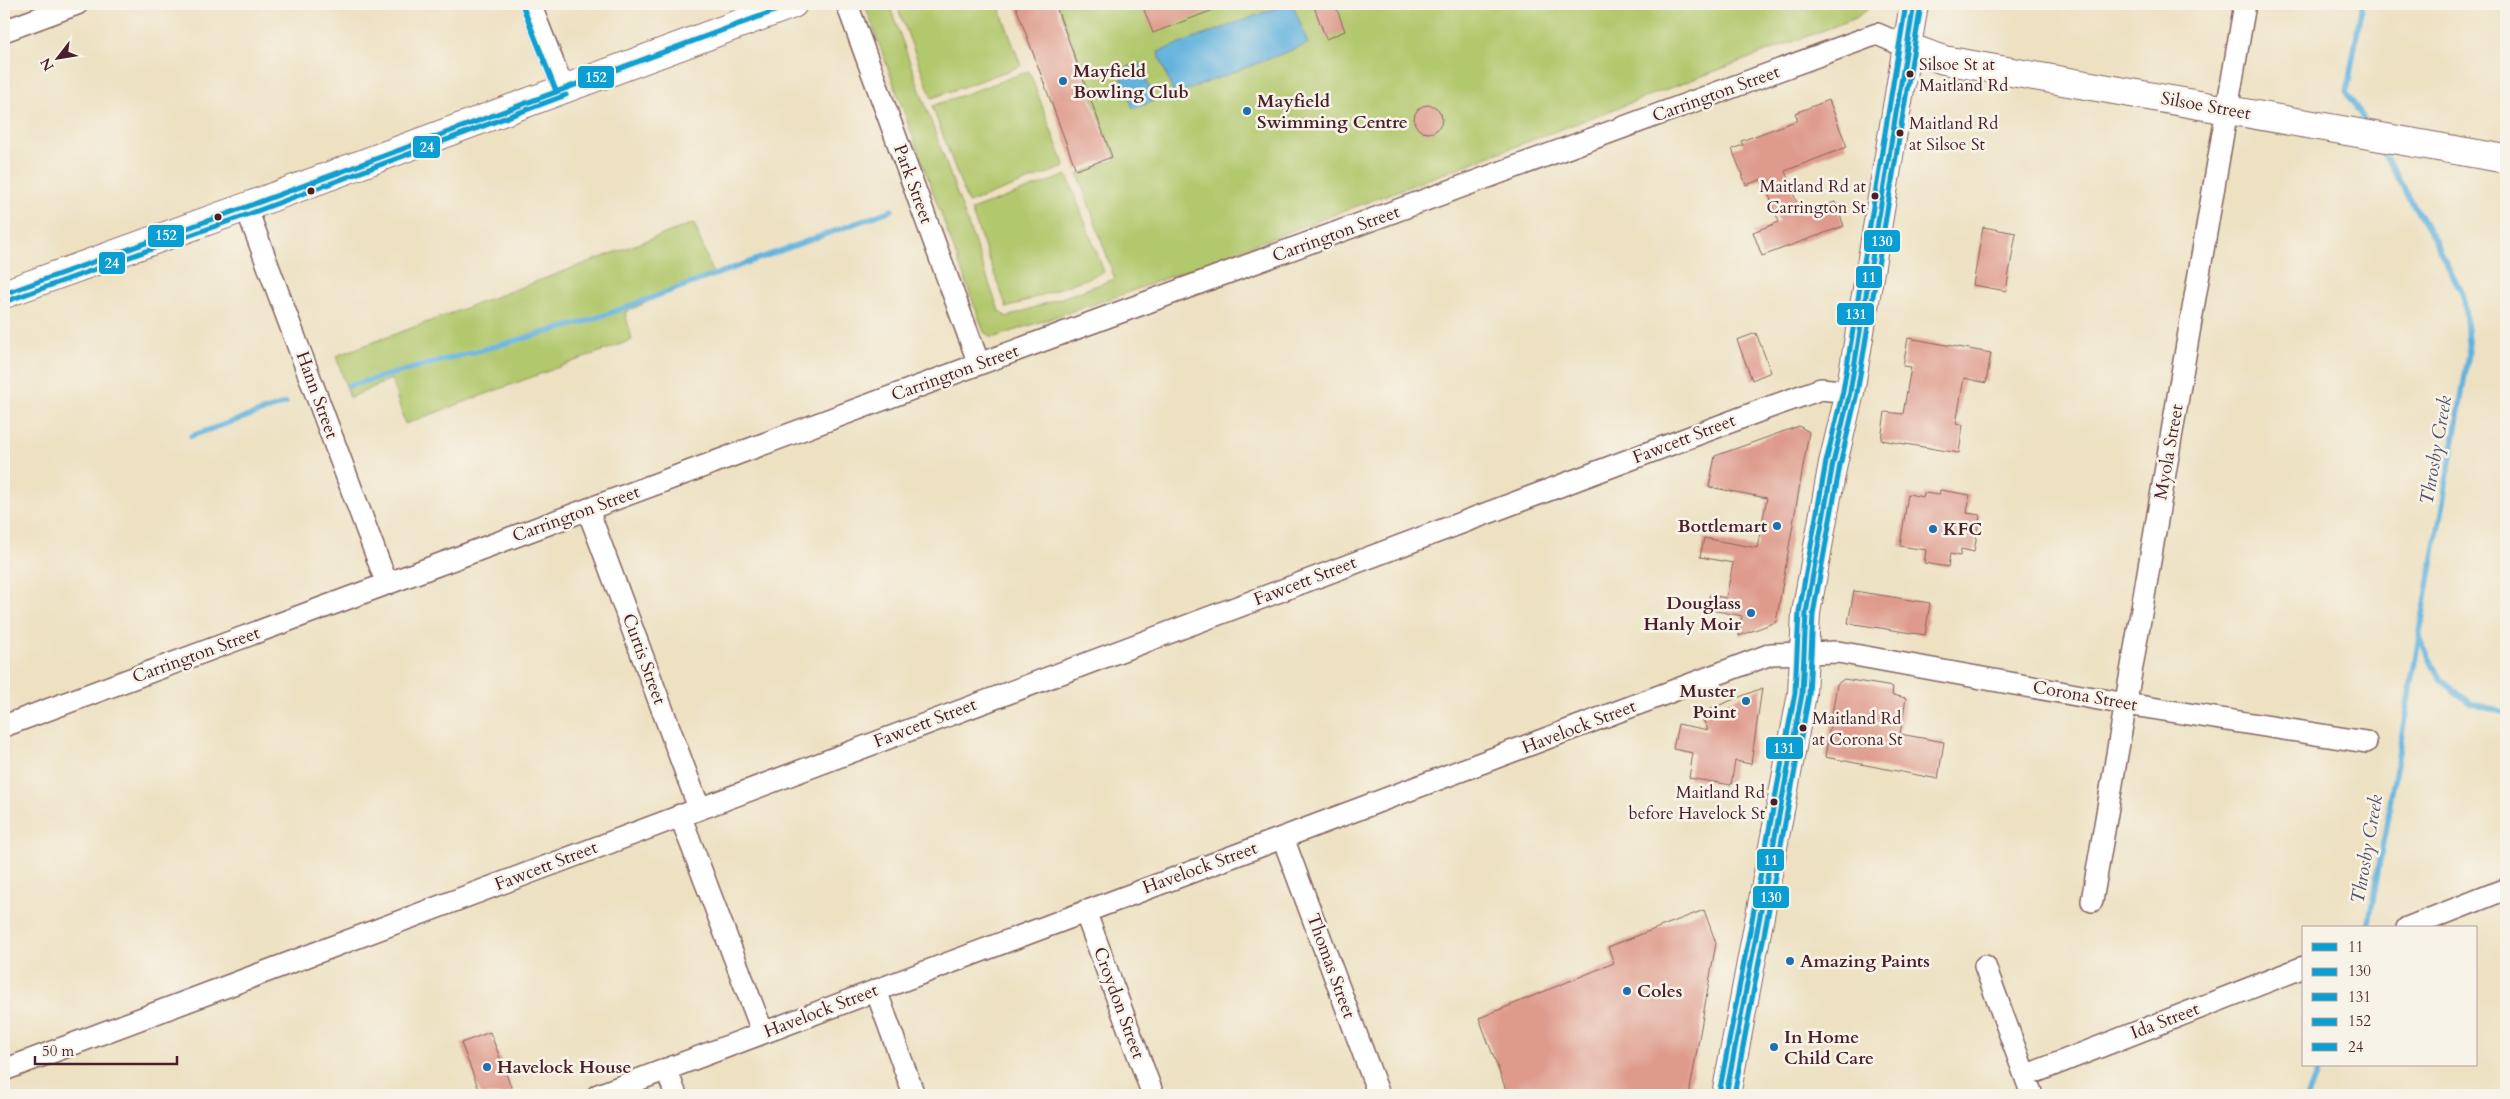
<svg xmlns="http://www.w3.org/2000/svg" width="2510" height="1099" viewBox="0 0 2510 1099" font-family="Cardo,serif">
<rect width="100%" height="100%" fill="#f7f3e8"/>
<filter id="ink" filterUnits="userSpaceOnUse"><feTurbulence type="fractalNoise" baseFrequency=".02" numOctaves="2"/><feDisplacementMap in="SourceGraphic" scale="10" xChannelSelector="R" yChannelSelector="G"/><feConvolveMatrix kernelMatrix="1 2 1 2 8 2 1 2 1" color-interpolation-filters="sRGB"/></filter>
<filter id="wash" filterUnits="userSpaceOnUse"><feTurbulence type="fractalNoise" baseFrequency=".0096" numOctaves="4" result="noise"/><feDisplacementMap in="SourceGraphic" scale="20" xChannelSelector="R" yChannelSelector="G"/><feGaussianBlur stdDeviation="1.12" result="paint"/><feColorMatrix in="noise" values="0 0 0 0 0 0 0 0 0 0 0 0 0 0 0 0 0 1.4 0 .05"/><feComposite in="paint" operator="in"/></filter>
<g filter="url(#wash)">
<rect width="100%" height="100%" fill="#ede1c2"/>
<!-- green -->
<path fill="#b2c86d" stroke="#7e744c" d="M 868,4 L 889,4 L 999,311 L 1007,317 L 1115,279 L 1078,174 L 1115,160 L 1058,4 L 1873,4 L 1856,18 L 1121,295 L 992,338 L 984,332 L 865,5 Z
M 902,4 L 998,4 L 1021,66 L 932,98 L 897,6 Z
M 1029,71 L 1065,167 L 968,203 L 932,106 Z
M 1067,175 L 1104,272 L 1007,308 L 971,210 Z
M 694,223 L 713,273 L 625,312 L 632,340 L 405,424 L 391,379 L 350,398 L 336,356 Z"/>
<!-- water -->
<path fill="#64b3de" stroke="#576984" d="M 1287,4 L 1293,4 L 1308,44 L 1174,95 L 1158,52 Z
M 1140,63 L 1154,101 L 1133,109 L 1119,70 Z"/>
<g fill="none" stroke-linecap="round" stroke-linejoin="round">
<!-- stream -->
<path stroke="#64b3de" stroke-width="5.5" d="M 2362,4 L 2347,92 L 2367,125
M 348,386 L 588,321 L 892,210
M 191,436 L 286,403
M 2420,640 L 2441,680 L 2470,703 L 2506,713
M 2368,928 L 2469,353 L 2464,298 L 2436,243 L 2379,146
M 2308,1095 L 2320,1065"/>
</g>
<g id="blocks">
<!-- building -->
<path fill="#de9a8b" d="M 1015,4 L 1055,4 L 1112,157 L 1076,170 Z
M 1160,4 L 1226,4 L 1226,5 L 1153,33 L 1144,10 Z
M 1313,4 L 1335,4 L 1345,31 L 1326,39 Z
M 1829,100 L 1847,147 L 1785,171 L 1801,214 L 1835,202 L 1844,226 L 1762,256 L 1753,232 L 1779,222 L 1763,179 L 1746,185 L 1732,149 L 1743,145 L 1741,141 L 1798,120 L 1795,113 Z
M1414 119a14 14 0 1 1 28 0a14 14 0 1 1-28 0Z
M 1983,227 L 2016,233 L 2006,291 L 1973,285 Z
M 1756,333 L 1771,372 L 1752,380 L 1737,340 Z
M 1908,338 L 1991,353 L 1986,383 L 1964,378 L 1956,424 L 1963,425 L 1959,453 L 1881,440 L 1885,412 L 1903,414 L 1911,367 L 1903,366 Z
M 1799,426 L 1809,432 L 1776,622 L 1739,636 L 1742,616 L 1707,609 L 1710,595 L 1726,598 L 1733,563 L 1700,557 L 1704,538 L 1757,548 L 1767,498 L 1709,487 L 1715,456 Z
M 1940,490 L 1970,495 L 1967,513 L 1980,515 L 1974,552 L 1961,549 L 1960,556 L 1950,554 L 1948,567 L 1924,563 L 1926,550 L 1900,546 L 1908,494 L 1923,497 L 1924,493 L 1939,495 Z
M 1854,591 L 1930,603 L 1925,635 L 1848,623 Z
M 1844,679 L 1893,687 L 1892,695 L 1906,698 L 1900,734 L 1944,742 L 1938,779 L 1825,757 L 1837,684 Z
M 1762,688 L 1751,764 L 1735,761 L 1731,785 L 1689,778 L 1693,753 L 1673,749 L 1678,724 L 1708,730 L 1700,713 Z
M 1704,910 L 1716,943 L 1689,1095 L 1508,1095 L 1479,1018 L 1614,963 L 1608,947 Z
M 490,1032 L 513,1092 L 504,1095 L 481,1095 L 461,1043 Z"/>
</g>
</g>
<g filter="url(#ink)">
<use href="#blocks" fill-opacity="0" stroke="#836360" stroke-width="1"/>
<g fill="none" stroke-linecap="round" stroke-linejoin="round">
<!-- street casing -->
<g stroke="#836360" stroke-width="24">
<path id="street" d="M 530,4 L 563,88
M 847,4 L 979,364
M 4,31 L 77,4
M 246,207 L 387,584
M 588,510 L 699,808
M 4,726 L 979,364 L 1877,34 L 1907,47
M 680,815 L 763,1033
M 1283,838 L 1379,1095
M 2092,901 L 2245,4
M 1085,911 L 1153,1095
M 2407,928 L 2506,889
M 1985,966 L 2032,1095
M 876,990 L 914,1095
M 666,1069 L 676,1095
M 4,1070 L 1770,407 L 1821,389 L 1850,392
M 2025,1076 L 2304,967
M 598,1095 L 1771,654 L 1838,652 L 2126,704 L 2366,742"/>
</g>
<!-- secondary casing -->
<g stroke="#836360" stroke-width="30">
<path id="secondary" d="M 1907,47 L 1944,60 L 2506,159
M 4,294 L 246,207 L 793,4"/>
</g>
<!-- primary casing -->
<g stroke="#836360" stroke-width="30">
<path id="primary" d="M 1726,1095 L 1802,694 L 1806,613 L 1833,463 L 1850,392 L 1914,4"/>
</g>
<!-- street -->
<use href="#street" stroke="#fff" stroke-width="21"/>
<!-- secondary -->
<use href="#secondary" stroke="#fff" stroke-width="28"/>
<!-- primary -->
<use href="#primary" stroke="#fff" stroke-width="28"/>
<!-- bus-1 casing -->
<g stroke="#f7f3e8" stroke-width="9">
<path id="bus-1" d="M 1726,1095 L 1802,694 L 1806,613 L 1833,463 L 1850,392 L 1914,4"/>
</g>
<!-- bus-2 casing -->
<g stroke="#f7f3e8" stroke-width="9">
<path id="bus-2" d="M 1734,1095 L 1809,695 L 1813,614 L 1840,465 L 1857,393 L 1921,5"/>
</g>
<!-- bus-3 casing -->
<g stroke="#f7f3e8" stroke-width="9">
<path id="bus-3" d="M 1719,1094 L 1795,693 L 1799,612 L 1826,462 L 1843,391 L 1906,4"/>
</g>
<!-- bus-4 casing -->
<g stroke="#f7f3e8" stroke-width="9">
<path id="bus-4" d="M 4,294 L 246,207 L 793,4"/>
</g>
<!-- bus-5 casing -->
<g stroke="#f7f3e8" stroke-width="9">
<path id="bus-5" d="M 523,7 L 556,91
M 7,301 L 249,214 L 566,95"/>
</g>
<!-- bus-1 -->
<use href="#bus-1" stroke="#0b9ed2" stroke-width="5"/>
<!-- bus-2 -->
<use href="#bus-2" stroke="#0b9ed2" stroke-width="5"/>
<!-- bus-3 -->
<use href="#bus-3" stroke="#0b9ed2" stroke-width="5"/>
<!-- bus-4 -->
<use href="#bus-4" stroke="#0b9ed2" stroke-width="5"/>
<!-- bus-5 -->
<use href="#bus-5" stroke="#0b9ed2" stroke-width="5"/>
</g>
</g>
<!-- markers -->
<g fill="#4a1f2b" stroke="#f7f3e8" stroke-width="2">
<circle cx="1910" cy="74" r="4.5"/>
<circle cx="1900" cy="133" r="4.5"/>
<circle cx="311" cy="191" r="4.5"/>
<circle cx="1875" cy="196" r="4.5"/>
<circle cx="218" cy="217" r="4.5"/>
<circle cx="1803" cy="728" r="4.5"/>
<circle cx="1774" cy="802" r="4.5"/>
</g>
<g fill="#1f6fb2" stroke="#f7f3e8" stroke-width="2">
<circle cx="1063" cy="81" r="5"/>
<circle cx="1247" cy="111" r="5"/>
<circle cx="1777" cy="526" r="5"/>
<circle cx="1933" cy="529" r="5"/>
<circle cx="1751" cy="613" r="5"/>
<circle cx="1746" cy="701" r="5"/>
<circle cx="1790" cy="961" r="5"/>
<circle cx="1627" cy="991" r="5"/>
<circle cx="1774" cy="1047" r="5"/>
<circle cx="487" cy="1067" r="5"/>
</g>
<g text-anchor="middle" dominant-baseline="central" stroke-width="5" stroke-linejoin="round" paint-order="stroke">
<!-- bus labels -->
<g font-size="17" fill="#4a1f2b" stroke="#f7f3e8" text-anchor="start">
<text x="1919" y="64">Silsoe St at<tspan x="1919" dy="21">Maitland Rd</tspan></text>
<text x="1909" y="123">Maitland Rd<tspan x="1909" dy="21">at Silsoe St</tspan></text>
<text x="1866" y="186" text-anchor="end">Maitland Rd at<tspan x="1866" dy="21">Carrington St</tspan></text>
<text x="1812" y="718">Maitland Rd<tspan x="1812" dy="21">at Corona St</tspan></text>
<text x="1765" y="792" text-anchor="end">Maitland Rd<tspan x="1765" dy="21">before Havelock St</tspan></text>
</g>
<!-- poi labels -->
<g font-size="18" font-weight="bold" fill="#4a1f2b" stroke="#f7f3e8" text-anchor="start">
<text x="1073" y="71">Mayfield<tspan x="1073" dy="21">Bowling Club</tspan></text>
<text x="1257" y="101">Mayfield<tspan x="1257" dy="21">Swimming Centre</tspan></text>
<text x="1767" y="526" text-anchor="end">Bottlemart</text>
<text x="1943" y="529">KFC</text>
<text x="1741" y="603" text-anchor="end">Douglass<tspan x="1741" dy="21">Hanly Moir</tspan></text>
<text x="1736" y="691" text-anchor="end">Muster<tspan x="1736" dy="21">Point</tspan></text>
<text x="1800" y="961">Amazing Paints</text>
<text x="1637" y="991">Coles</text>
<text x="1784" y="1037">In Home<tspan x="1784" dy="21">Child Care</tspan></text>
<text x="497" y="1067">Havelock House</text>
</g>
<!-- street labels -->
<g font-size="18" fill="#4a1f2b" stroke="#f7f3e8">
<text transform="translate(1716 94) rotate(-20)">Carrington Street</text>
<text transform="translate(2206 106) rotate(10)">Silsoe Street</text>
<text transform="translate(913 184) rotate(70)">Park Street</text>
<text transform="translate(1336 234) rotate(-20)">Carrington Street</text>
<text transform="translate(955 373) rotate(-20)">Carrington Street</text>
<text transform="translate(317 395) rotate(70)">Hann Street</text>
<text transform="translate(1684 439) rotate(-21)">Fawcett Street</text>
<text transform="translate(2169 452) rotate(-80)">Myola Street</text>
<text transform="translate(576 514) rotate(-20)">Carrington Street</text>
<text transform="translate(1305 581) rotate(-21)">Fawcett Street</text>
<text transform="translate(196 655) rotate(-20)">Carrington Street</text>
<text transform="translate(644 659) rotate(70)">Curtis Street</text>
<text transform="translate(2085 696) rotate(10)">Corona Street</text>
<text transform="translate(925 723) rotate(-21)">Fawcett Street</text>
<text transform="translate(1579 727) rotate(-21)">Havelock Street</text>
<text transform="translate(546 866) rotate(-21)">Fawcett Street</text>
<text transform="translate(1200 868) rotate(-20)">Havelock Street</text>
<text transform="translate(1331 966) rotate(70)">Thomas Street</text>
<text transform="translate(1119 1003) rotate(70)">Croydon Street</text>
<text transform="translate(821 1011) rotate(-21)">Havelock Street</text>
<text transform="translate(2165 1021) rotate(-21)">Ida Street</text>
</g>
<!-- water labels -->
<g font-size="19" font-style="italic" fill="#53536a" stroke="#f7f3e8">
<text transform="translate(2436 450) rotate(-80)">Throsby Creek</text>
<text transform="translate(2367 849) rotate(-80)">Throsby Creek</text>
</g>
</g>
<g stroke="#f7f3e8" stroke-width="2">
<rect x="577" y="65" width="38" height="24" rx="5" fill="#0b9ed2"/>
<rect x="412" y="135" width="29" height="24" rx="5" fill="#0b9ed2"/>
<rect x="147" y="224" width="38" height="24" rx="5" fill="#0b9ed2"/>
<rect x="1863" y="229" width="38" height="24" rx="5" fill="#0b9ed2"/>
<rect x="98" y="251" width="28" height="24" rx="5" fill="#0b9ed2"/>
<rect x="1855" y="265" width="28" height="24" rx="5" fill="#0b9ed2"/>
<rect x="1836" y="302" width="39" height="24" rx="5" fill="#0b9ed2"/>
<rect x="1765" y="736" width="39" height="24" rx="5" fill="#0b9ed2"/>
<rect x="1756" y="848" width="29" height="24" rx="5" fill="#0b9ed2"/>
<rect x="1752" y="885" width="38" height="24" rx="5" fill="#0b9ed2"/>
</g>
<g font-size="14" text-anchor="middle" font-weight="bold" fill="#fff">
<text x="596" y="82">152</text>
<text x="427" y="152">24</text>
<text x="166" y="240">152</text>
<text x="1882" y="246">130</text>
<text x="112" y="268">24</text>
<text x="1869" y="282">11</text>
<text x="1856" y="319">131</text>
<text x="1784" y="753">131</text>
<text x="1771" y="865">11</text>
<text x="1771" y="902">130</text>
</g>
<!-- margin -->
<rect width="2510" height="1099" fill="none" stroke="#f7f3e8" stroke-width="20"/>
<!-- legend -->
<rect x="2302" y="926" width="175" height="140" fill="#f7f3e8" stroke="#b29e9c"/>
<rect x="2312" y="943" width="25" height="8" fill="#0b9ed2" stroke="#b29e9c"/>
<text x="2348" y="952" font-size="15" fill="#4a1f2b">11</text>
<rect x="2312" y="968" width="25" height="8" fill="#0b9ed2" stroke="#b29e9c"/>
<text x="2348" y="976" font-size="15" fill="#4a1f2b">130</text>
<rect x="2312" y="993" width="25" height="8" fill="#0b9ed2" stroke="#b29e9c"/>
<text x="2348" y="1002" font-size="15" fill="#4a1f2b">131</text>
<rect x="2312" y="1018" width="25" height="8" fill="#0b9ed2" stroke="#b29e9c"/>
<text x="2348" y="1026" font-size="15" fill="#4a1f2b">152</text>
<rect x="2312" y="1043" width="25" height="8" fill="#0b9ed2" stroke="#b29e9c"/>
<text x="2348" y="1052" font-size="15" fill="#4a1f2b">24</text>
<!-- north arrow -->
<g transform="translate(58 58) rotate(239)" stroke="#f7f3e8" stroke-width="4" paint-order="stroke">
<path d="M0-4L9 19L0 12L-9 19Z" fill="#4a1f2b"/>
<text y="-8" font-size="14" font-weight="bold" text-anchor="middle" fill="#4a1f2b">N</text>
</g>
<!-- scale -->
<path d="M35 1056v8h142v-8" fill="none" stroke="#4a1f2b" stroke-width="2.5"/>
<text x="42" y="1056" font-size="15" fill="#4a1f2b" stroke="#f7f3e8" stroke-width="4" paint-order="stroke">50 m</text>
</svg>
